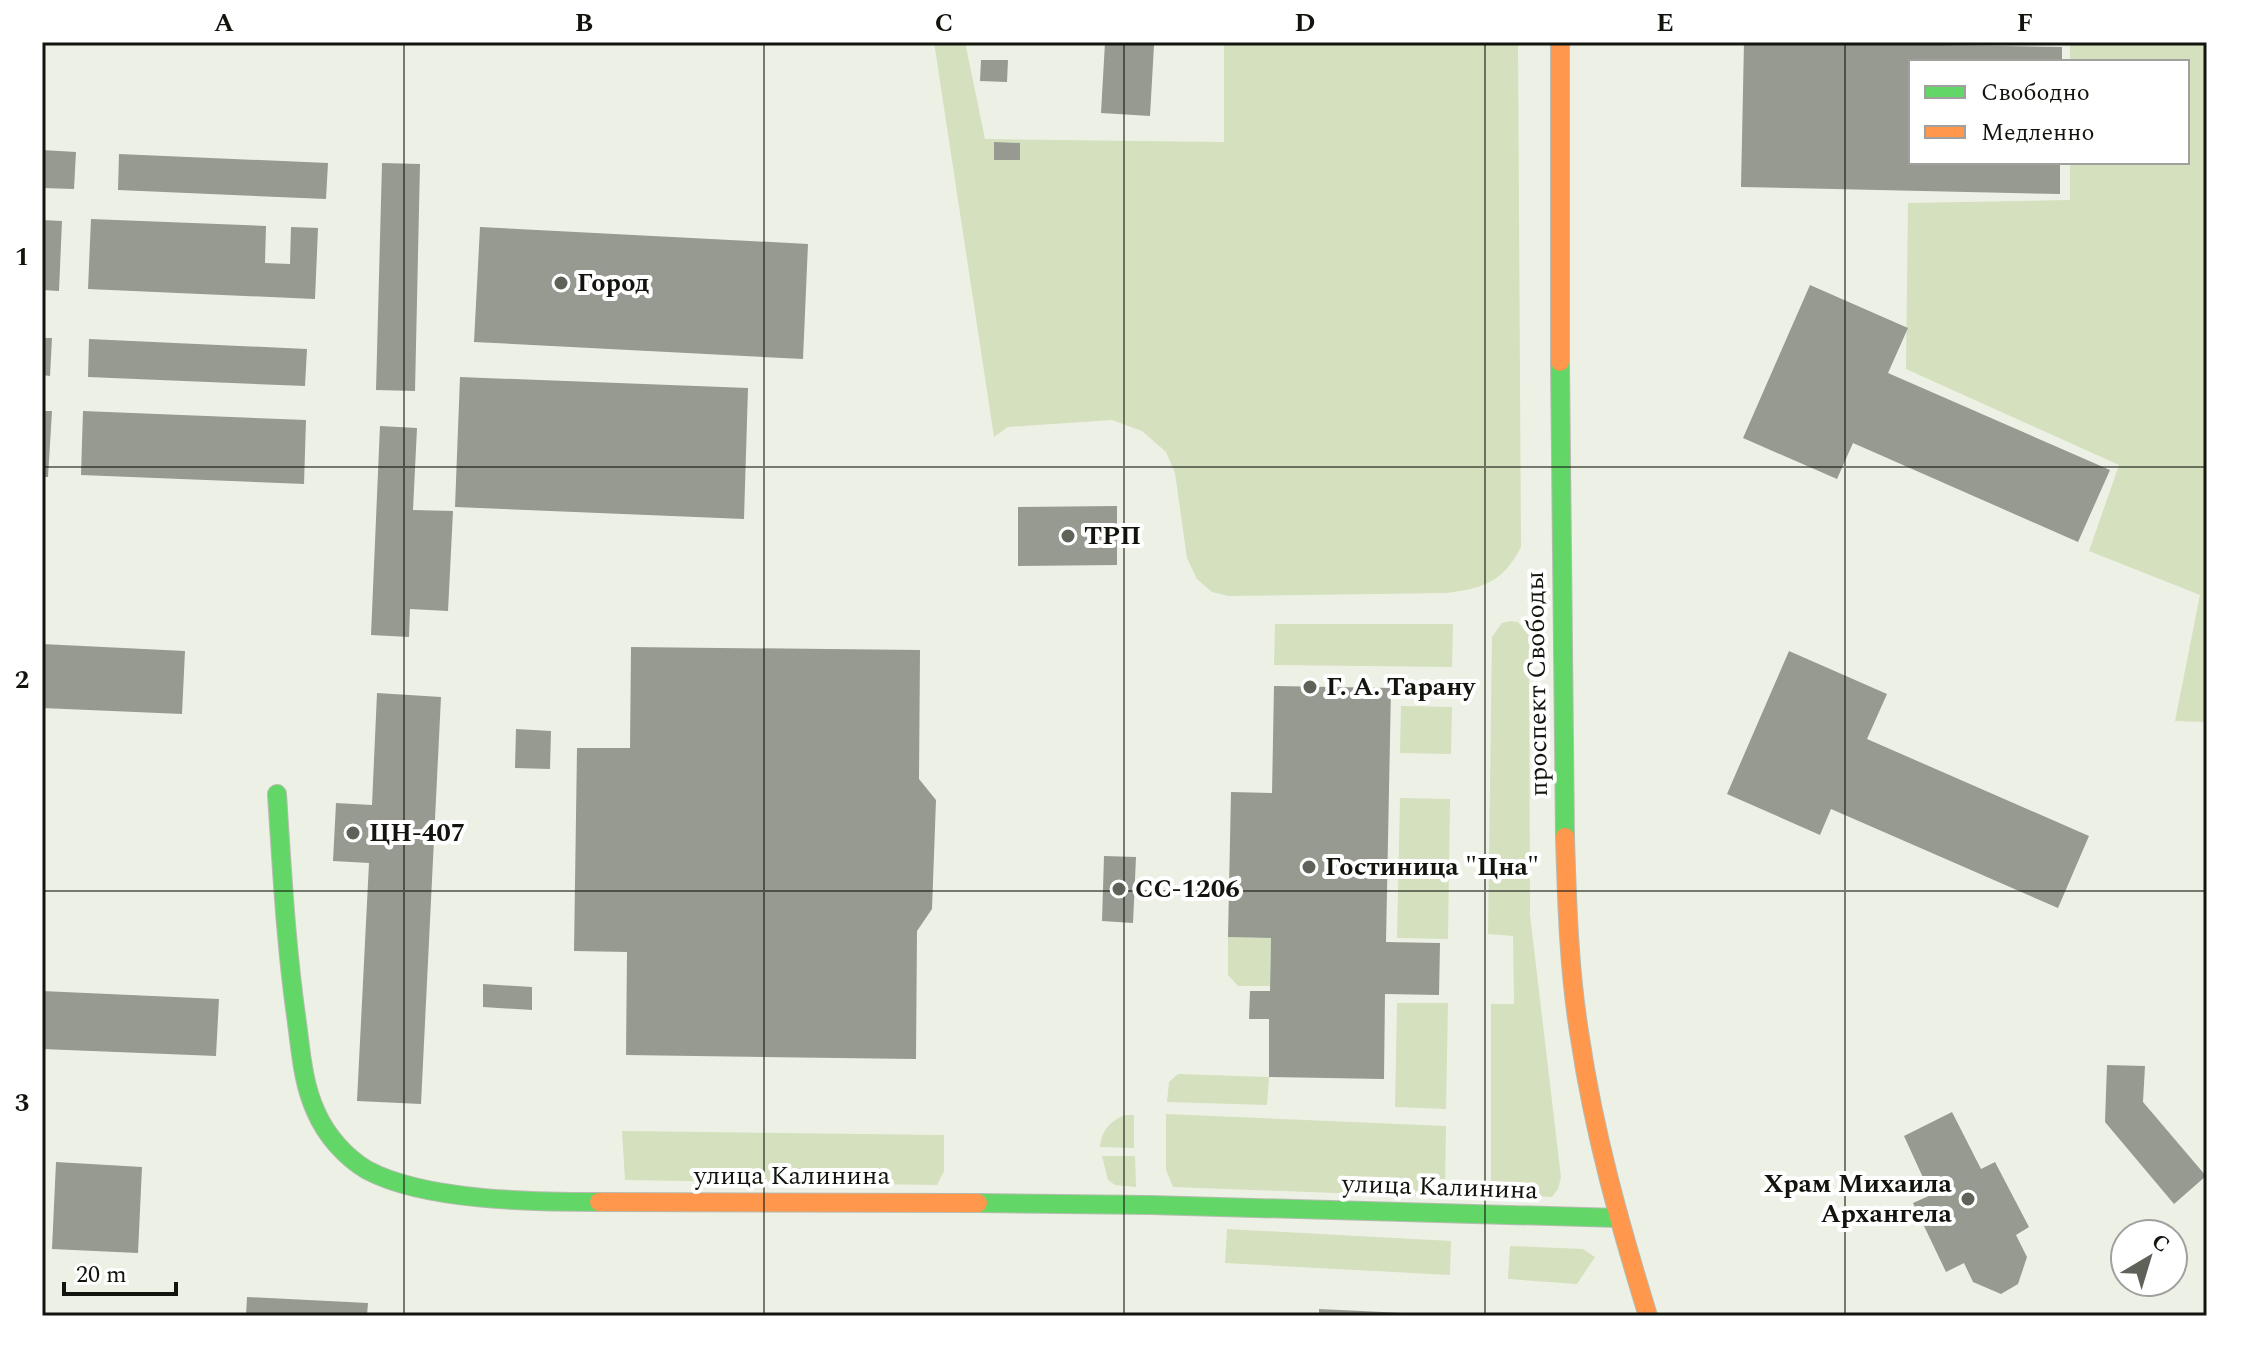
<svg xmlns="http://www.w3.org/2000/svg" width="2249" height="1358" viewBox="0 0 2249 1358" font-family="Spectral,serif">
<rect width="100%" height="100%" fill="#edf1e5"/>
<!-- green -->
<path fill="#d4e0be" d="M 934,42 L 965,42 L 985,139 L 1224,142 L 1224,42 L 1518,42 L 1521,547 C 1503,582 1484,588 1447,593 L 1229,596 L 1212,592 L 1197,579 L 1187,558 L 1175,473 L 1166,452 L 1142,431 L 1112,420 L 1008,427 L 994,437 Z
M 2070,42 L 2207,42 L 2207,722 L 2175,721 L 2200,595 L 2089,551 L 2119,465 L 1906,369 L 1908,203 L 2070,200 L 2070,162 L 2187,162 L 2187,62 L 2070,62 Z
M 1510,621 L 1518,622 L 1529,636 L 1530,915 L 1561,1177 L 1558,1189 L 1552,1197 L 1496,1194 L 1491,1182 L 1491,1004 L 1514,1004 L 1513,936 L 1488,934 L 1492,637 L 1502,623 Z
M 1275,624 L 1453,624 L 1452,667 L 1274,665 Z
M 1401,706 L 1452,707 L 1451,754 L 1400,753 Z
M 1400,798 L 1450,799 L 1448,939 L 1397,938 Z
M 1228,937 L 1271,938 L 1270,986 L 1238,986 L 1228,975 Z
M 1397,1003 L 1448,1003 L 1446,1109 L 1395,1107 Z
M 1178,1074 L 1269,1077 L 1267,1105 L 1167,1102 L 1169,1082 Z
M 1166,1114 L 1446,1126 L 1445,1189 L 1441,1197 L 1173,1187 L 1166,1170 Z
M 1125,1115 L 1134,1115 L 1134,1148 L 1100,1147 C 1102,1130 1109,1122 1125,1115 Z
M 622,1131 L 944,1135 L 944,1171 L 937,1185 L 625,1180 Z
M 1102,1156 L 1135,1156 L 1136,1187 L 1115,1185 L 1108,1180 Z
M 1227,1229 L 1451,1241 L 1450,1275 L 1225,1263 Z
M 1510,1246 L 1583,1249 L 1595,1257 L 1577,1284 L 1508,1279 Z"/>
<!-- building -->
<path fill="#969a90" d="M 1105,42 L 1154,45 L 1150,116 L 1101,113 Z
M 1744,42 L 2062,47 L 2062,62 L 1911,62 L 1911,162 L 2060,162 L 2060,194 L 1741,187 Z
M 981,60 L 1008,60 L 1007,82 L 980,81 Z
M 994,142 L 1020,143 L 1020,160 L 994,160 Z
M 42,150 L 76,152 L 74,189 L 42,188 Z
M 119,154 L 328,163 L 326,199 L 118,190 Z
M 382,163 L 420,164 L 415,391 L 376,390 Z
M 91,219 L 266,226 L 265,263 L 290,264 L 291,227 L 318,228 L 315,299 L 88,289 Z
M 42,220 L 62,221 L 59,291 L 42,290 Z
M 480,227 L 808,244 L 803,359 L 474,342 Z
M 1810,285 L 1908,328 L 1888,373 L 2110,470 L 2078,542 L 1853,443 L 1837,479 L 1743,438 Z
M 42,338 L 52,338 L 50,376 L 42,375 Z
M 89,339 L 307,349 L 305,386 L 88,377 Z
M 460,377 L 748,388 L 744,519 L 455,507 Z
M 42,411 L 52,411 L 48,477 L 42,477 Z
M 83,411 L 306,420 L 304,484 L 81,475 Z
M 380,426 L 417,428 L 413,510 L 453,511 L 448,611 L 410,609 L 409,637 L 371,635 Z
M 1117,506 L 1117,565 L 1018,566 L 1018,507 Z
M 42,644 L 185,651 L 182,714 L 42,708 Z
M 631,647 L 920,650 L 919,779 L 936,800 L 932,909 L 917,931 L 916,1059 L 626,1055 L 627,952 L 574,951 L 577,748 L 630,748 Z
M 1789,651 L 1887,694 L 1867,739 L 2089,836 L 2058,908 L 1831,809 L 1820,835 L 1727,794 Z
M 1274,686 L 1391,688 L 1386,942 L 1440,943 L 1439,995 L 1385,994 L 1384,1079 L 1269,1077 L 1269,1019 L 1249,1019 L 1250,991 L 1270,991 L 1271,938 L 1228,937 L 1231,792 L 1272,793 Z
M 377,693 L 441,697 L 421,1104 L 357,1101 L 369,863 L 333,861 L 336,803 L 372,805 Z
M 516,729 L 551,731 L 550,769 L 515,768 Z
M 1104,856 L 1136,857 L 1133,923 L 1102,921 Z
M 483,984 L 532,987 L 532,1010 L 483,1007 Z
M 42,991 L 219,999 L 216,1056 L 42,1049 Z
M 2107,1065 L 2145,1066 L 2143,1102 L 2206,1176 L 2174,1204 L 2105,1122 Z
M 1952,1112 L 1981,1169 L 1995,1162 L 2029,1227 L 2016,1235 L 2027,1257 L 2018,1284 L 2001,1294 L 1973,1282 L 1964,1263 L 1946,1272 L 1913,1203 L 1931,1195 L 1904,1136 Z
M 56,1162 L 142,1167 L 138,1253 L 52,1249 Z
M 247,1297 L 368,1303 L 367,1316 L 246,1316 Z
M 1319,1309 L 1403,1313 L 1403,1316 L 1319,1316 Z"/>
<g fill="none" stroke-linecap="round" stroke-linejoin="round">
<!-- fast casing -->
<g stroke="#b7bbb1" stroke-width="20">
<path id="fast" d="M 1560,362 L 1565,837
M 277,794 C 282,871 286,947 297,1023 C 301,1053 303,1084 316,1112 C 326,1135 345,1157 367,1170 C 425,1201 534,1202 599,1202
M 978,1203 L 1150,1205 L 1619,1218"/>
</g>
<!-- slow casing -->
<g stroke="#b7bbb1" stroke-width="20">
<path id="slow" d="M 1560,42 L 1560,362
M 1565,837 C 1567,904 1569,972 1580,1038 C 1594,1133 1620,1225 1648,1316
M 599,1202 L 978,1203"/>
</g>
<!-- fast -->
<use href="#fast" stroke="#63d668" stroke-width="18"/>
<!-- slow -->
<use href="#slow" stroke="#ff974d" stroke-width="18"/>
</g>
<!-- grid -->
<path fill="none" stroke="#12150d" stroke-width="2" stroke-opacity="0.55" d="M 404,42 L 404,1316M 764,42 L 764,1316M 1124,42 L 1124,1316M 1485,42 L 1485,1316M 1845,42 L 1845,1316M 42,467 L 2207,467M 42,891 L 2207,891"/>
<!-- markers -->
<g fill="#5f6259" stroke="#fff" stroke-width="3">
<circle cx="561" cy="283" r="8"/>
<circle cx="1068" cy="536" r="8"/>
<circle cx="1310" cy="687" r="8"/>
<circle cx="353" cy="833" r="8"/>
<circle cx="1309" cy="867" r="8"/>
<circle cx="1119" cy="889" r="8"/>
<circle cx="1968" cy="1199" r="8"/>
</g>
<g text-anchor="middle" dominant-baseline="central" stroke-width="8" stroke-linejoin="round" paint-order="stroke">
<!-- poi labels -->
<g font-size="26" font-weight="bold" fill="#12150d" stroke="#fff" text-anchor="start">
<text x="577" y="283">Город</text>
<text x="1084" y="536">ТРП</text>
<text x="1326" y="687">Г. А. Тарану</text>
<text x="369" y="833">ЦН-407</text>
<text x="1325" y="867">Гостиница "Цна"</text>
<text x="1135" y="889">СС-1206</text>
<text x="1952" y="1184" text-anchor="end">Храм Михаила<tspan x="1952" dy="30">Архангела</tspan></text>
</g>
<!-- street labels -->
<g font-size="26" fill="#12150d" stroke="#fff">
<text transform="translate(1537 684) rotate(-91)">проспект Свободы</text>
<text x="792" y="1176">улица Калинина</text>
<text transform="translate(1440 1187) rotate(2)">улица Калинина</text>
</g>
</g>
<!-- border -->
<rect width="2249" height="1358" fill="none" stroke="#ffffff" stroke-width="88"/>
<!-- legend -->
<rect x="1909" y="60" width="280" height="104" fill="#ffffff" stroke="#a0a19e" stroke-width="2"/>
<rect x="1925" y="86" width="40" height="12" fill="#63d668" stroke="#a0a19e" stroke-width="2"/>
<text x="1981" y="100" font-size="24" fill="#12150d">Свободно</text>
<rect x="1925" y="126" width="40" height="12" fill="#ff974d" stroke="#a0a19e" stroke-width="2"/>
<text x="1981" y="140" font-size="24" fill="#12150d">Медленно</text>
<!-- north arrow -->
<g transform="translate(2149 1258) rotate(38)"><circle r="38" fill="#ffffff" stroke="#a0a19e" stroke-width="2"/>
<path d="M0-6L14 30L0 20L-14 30Z" fill="#5f6259"/>
<text y="-12" font-size="22" font-weight="bold" text-anchor="middle" fill="#12150d">С</text>
</g>
<!-- scale -->
<path d="M64 1282v12h112v-12" fill="none" stroke="#12150d" stroke-width="4"/>
<text x="76" y="1282" font-size="24" fill="#12150d" stroke="#ffffff" stroke-width="6" paint-order="stroke">20 m</text>
<rect x="44" y="44" width="2161" height="1270" fill="none" stroke="#12150d" stroke-width="3"/>
<g font-size="26" text-anchor="middle" font-weight="bold" fill="#12150d">
<text x="224" y="31">A</text>
<text x="584" y="31">B</text>
<text x="944" y="31">C</text>
<text x="1305" y="31">D</text>
<text x="1665" y="31">E</text>
<text x="2025" y="31">F</text>
<text x="22" y="265">1</text>
<text x="22" y="688">2</text>
<text x="22" y="1111">3</text>
</g>
</svg>
